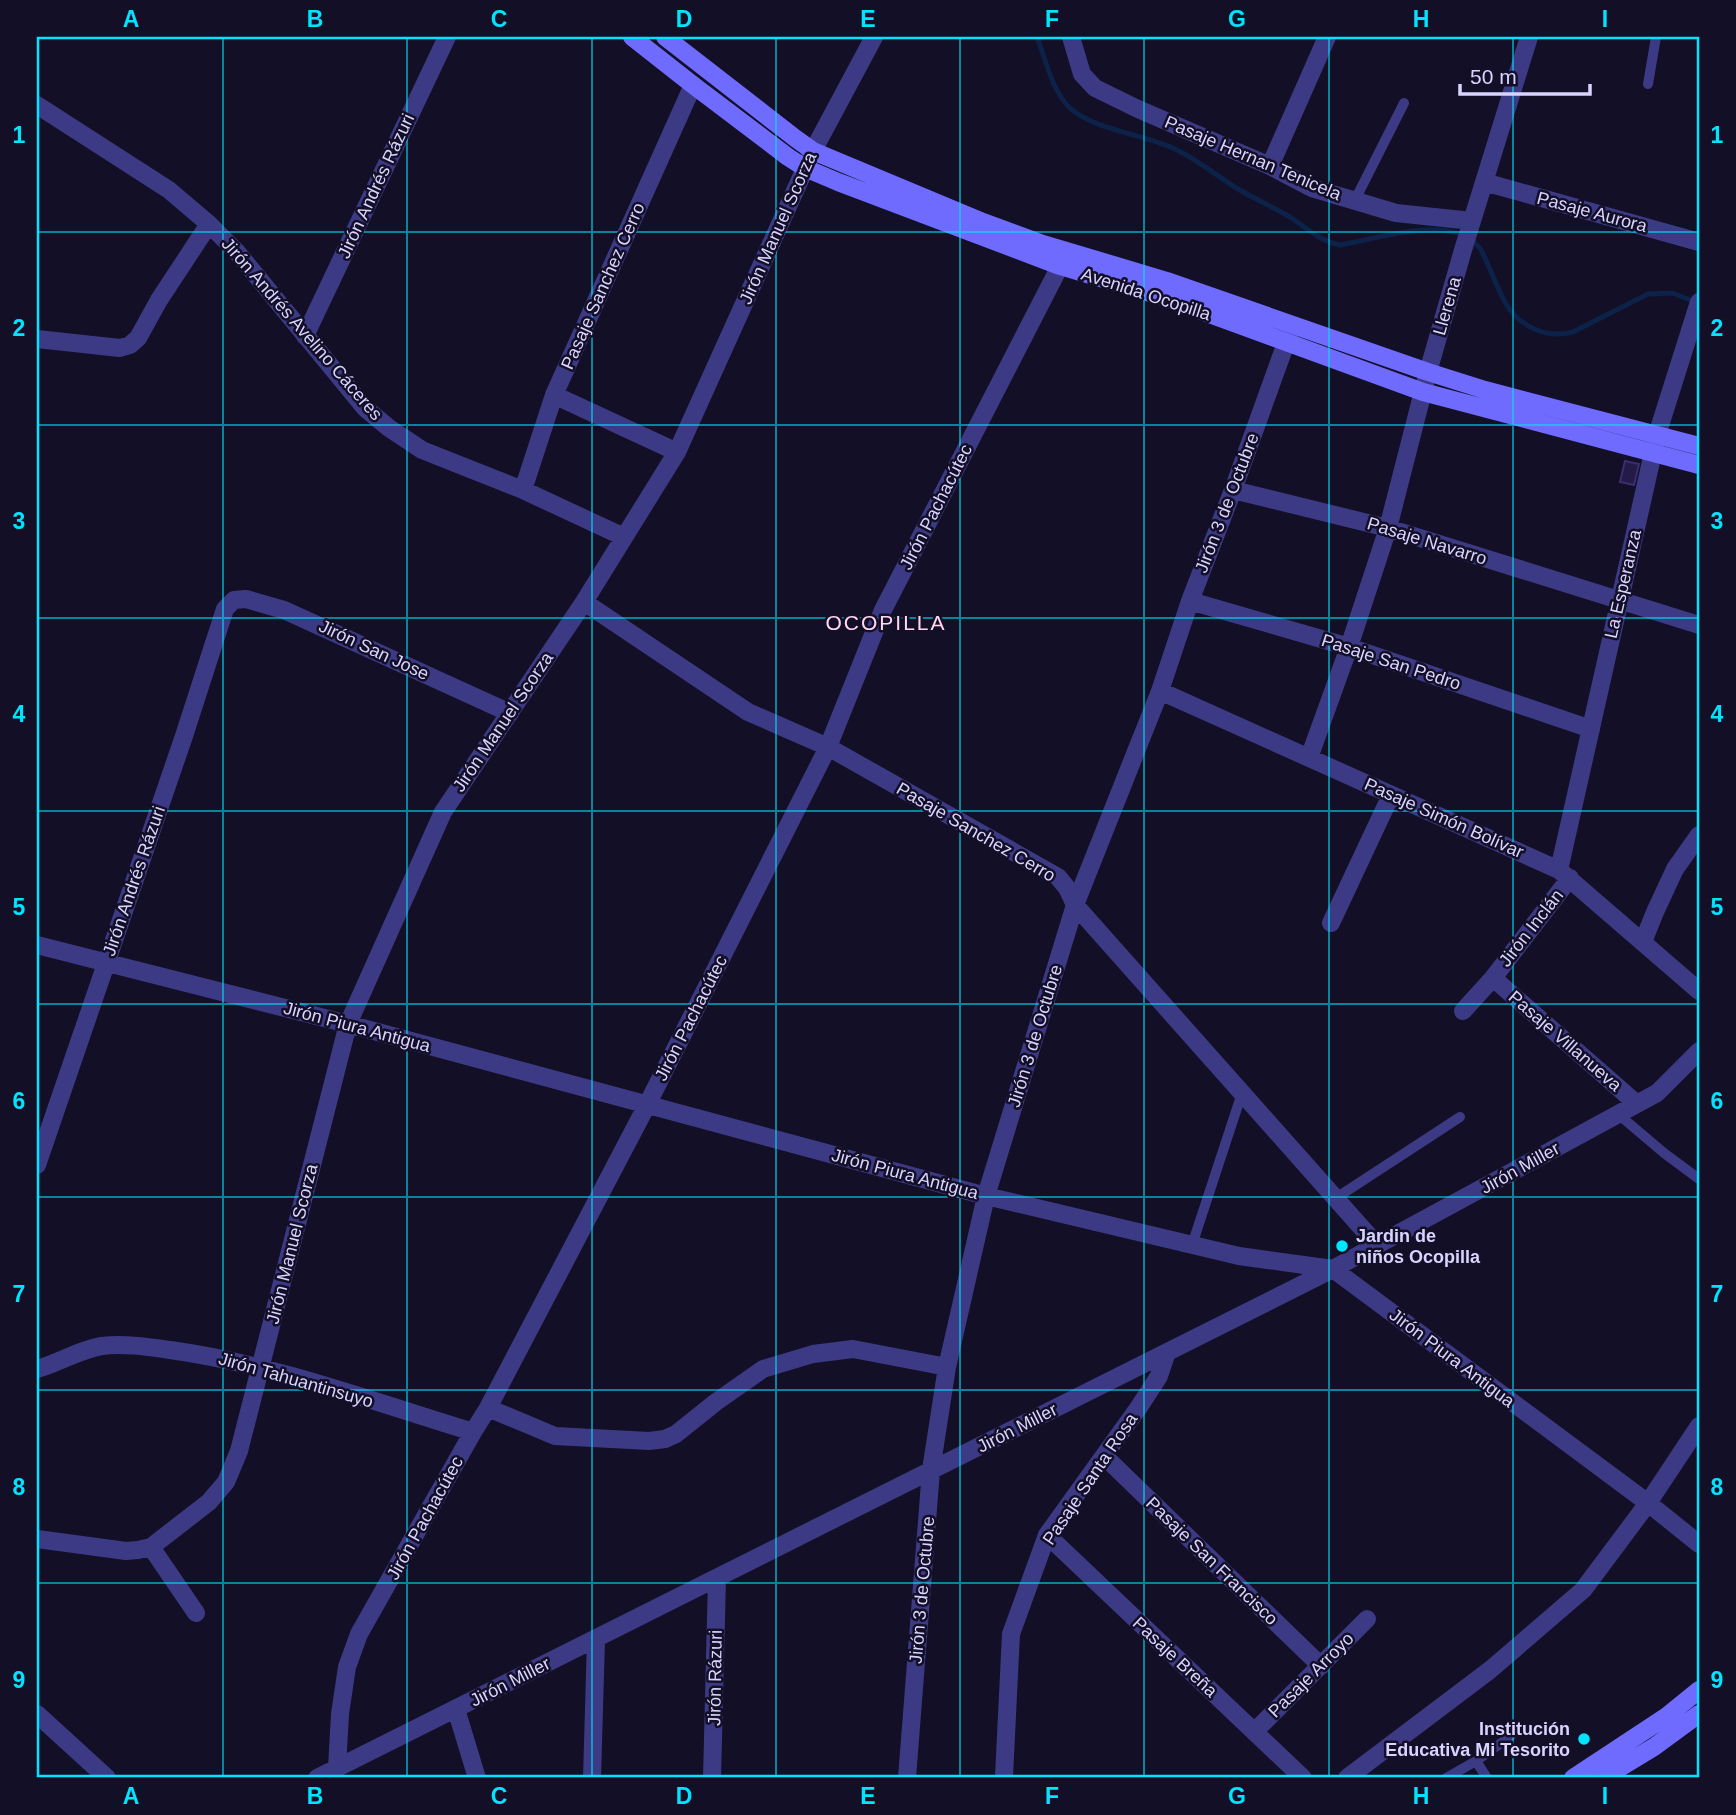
<svg xmlns="http://www.w3.org/2000/svg" width="1736" height="1815" viewBox="0 0 1736 1815" font-family="Helvetica,sans-serif">
<rect width="100%" height="100%" fill="#130f26"/>
<g fill="none" stroke-linecap="round" stroke-linejoin="round">
<!-- stream -->
<path stroke="#0c2248" stroke-width="5" d="M 1037,37 C 1046,60 1052,92 1071,109 C 1098,131 1143,134 1175,149 C 1198,160 1217,176 1238,189 C 1255,199 1273,207 1290,217 C 1307,228 1319,241 1340,245 C 1374,239 1430,221 1462,235 C 1469,238 1475,243 1480,248 C 1490,266 1496,287 1506,304 C 1520,327 1547,339 1573,332 L 1648,294 L 1672,293 L 1696,302"/>
</g>
<!-- building -->
<path fill="#241b47" stroke="#3b2d73" stroke-width="2" d="M 1625,461 L 1639,464 L 1634,485 L 1620,482 Z"/>
<g fill="none" stroke-linecap="round" stroke-linejoin="round">
<!-- lane -->
<path stroke="#3d3a85" stroke-width="10" d="M 1648,84 L 1656,37
M 1355,200 L 1404,103
M 1618,1114 L 1664,1153 L 1699,1179
M 1336,1198 L 1460,1117
M 1192,1245 L 1242,1093
M 1476,1761 L 1487,1778
M 1446,1778 L 1476,1761 L 1511,1736"/>
<!-- street -->
<path stroke="#3d3a85" stroke-width="18" d="M 1071,37 L 1082,74 L 1095,88 L 1138,109 L 1270,166 L 1312,188 L 1396,213 L 1472,221
M 37,105 L 169,190 L 209,224 L 236,251 L 365,408 L 389,428 L 422,450 L 523,490 L 624,537
M 1270,166 L 1327,37
M 1484,182 L 1699,242
M 305,336 L 447,37
M 37,339 L 120,348 L 130,345 L 138,338 L 159,300 L 209,224
M 554,395 L 677,452
M 523,490 L 554,395 L 693,85
M 1233,490 L 1388,528 L 1699,625
M 1190,601 L 1349,647 L 1591,729
M 584,602 L 748,712 L 828,747 L 1058,877 L 1067,888 L 1075,905 L 1377,1245
M 1160,691 L 1559,870 L 1699,991
M 1309,758 L 1349,647 L 1388,528 L 1428,372 L 1463,250 L 1529,37
M 1559,870 L 1657,435 L 1699,302
M 1331,923 L 1391,795
M 1643,942 L 1655,912 L 1675,869 L 1699,835
M 37,945 L 348,1024 L 986,1196 L 1239,1256 L 1333,1269 L 1648,1503 L 1699,1544
M 1493,978 L 1637,1104
M 1463,1011 L 1493,978 L 1570,878
M 37,1165 L 184,736 L 225,609 L 234,600 L 246,599 L 284,610 L 510,713
M 37,1369 C 59,1363 78,1350 102,1346 C 123,1343 149,1347 170,1350 C 273,1364 374,1402 473,1432
M 488,1408 L 555,1436 L 649,1441 L 665,1439 L 676,1434 L 716,1402 L 763,1369 L 813,1354 L 853,1349 L 947,1367
M 1104,1456 L 1321,1666
M 1047,1535 L 1303,1778
M 37,1539 L 126,1551 L 138,1550 L 151,1547 L 209,1502 L 226,1482 L 239,1451 L 348,1024 L 443,812 L 584,602 L 677,452 L 813,151 L 874,37
M 151,1547 L 196,1613
M 456,1709 L 477,1778
M 37,1714 L 107,1778
M 1254,1732 L 1367,1619
M 337,1768 L 340,1714 L 347,1667 L 359,1634 L 473,1432 L 488,1408 L 647,1105 L 828,747 L 883,610 L 1060,266
M 1004,1776 L 1011,1634 L 1047,1535 L 1139,1407 L 1159,1376 L 1167,1352
M 317,1778 L 1333,1269 L 1657,1093 L 1699,1051
M 592,1778 L 596,1639
M 712,1778 L 717,1578
M 907,1778 L 931,1470 L 947,1367 L 986,1196 L 1075,905 L 1160,691 L 1190,601 L 1233,490 L 1291,329
M 1347,1778 L 1490,1670 L 1583,1590 L 1648,1503 L 1699,1426"/>
<!-- secondary -->
<path stroke="#6f6bff" stroke-width="18" d="M 632,37 L 693,85 L 788,157 L 805,168 L 838,182 L 1060,266 L 1163,297 L 1423,392 L 1699,465
M 665,37 L 795,138 L 813,151 L 983,222 L 1040,243 L 1167,281 L 1428,372 L 1485,390 L 1699,446
M 1573,1778 L 1667,1716 L 1699,1690
M 1603,1778 L 1654,1747 L 1699,1714"/>
</g>
<!-- grid -->
<path fill="none" stroke="#00e5ff" stroke-width="2" stroke-opacity="0.55" d="M 223,37 L 223,1778M 407,37 L 407,1778M 592,37 L 592,1778M 776,37 L 776,1778M 960,37 L 960,1778M 1144,37 L 1144,1778M 1329,37 L 1329,1778M 1513,37 L 1513,1778M 37,232 L 1699,232M 37,425 L 1699,425M 37,618 L 1699,618M 37,811 L 1699,811M 37,1004 L 1699,1004M 37,1197 L 1699,1197M 37,1390 L 1699,1390M 37,1583 L 1699,1583"/>
<!-- markers -->
<g fill="#00e5ff" stroke="#130f26" stroke-width="2.5">
<circle cx="1342" cy="1246" r="7"/>
<circle cx="1584" cy="1739" r="7"/>
</g>
<g text-anchor="middle" dominant-baseline="central" stroke-width="5" stroke-linejoin="round" paint-order="stroke">
<!-- street labels -->
<g font-size="18" fill="#d9d4ff" stroke="#130f26">
<text transform="translate(1253 158) rotate(23)">Pasaje Hernan Tenicela</text>
<text transform="translate(376 186) rotate(-65)">Jirón Andrés Rázuri</text>
<text transform="translate(1592 212) rotate(15)">Pasaje Aurora</text>
<text transform="translate(778 228) rotate(-66)">Jirón Manuel Scorza</text>
<text transform="translate(603 286) rotate(-66)">Pasaje Sanchez Cerro</text>
<text transform="translate(1146 294) rotate(18)">Avenida Ocopilla</text>
<text transform="translate(1447 306) rotate(-74)">Llerena</text>
<text transform="translate(302 329) rotate(49)">Jirón Andrés Avelino Cáceres</text>
<text transform="translate(1227 503) rotate(-69)">Jirón 3 de Octubre</text>
<text transform="translate(936 507) rotate(-63)">Jirón Pachacútec</text>
<text transform="translate(1427 541) rotate(17)">Pasaje Navarro</text>
<text transform="translate(1623 584) rotate(-77)">La Esperanza</text>
<text transform="translate(374 650) rotate(25)">Jirón San Jose</text>
<text transform="translate(1391 662) rotate(18)">Pasaje San Pedro</text>
<text transform="translate(503 722) rotate(-56)">Jirón Manuel Scorza</text>
<text transform="translate(1444 818) rotate(24)">Pasaje Simón Bolívar</text>
<text transform="translate(976 832) rotate(30)">Pasaje Sanchez Cerro</text>
<text transform="translate(134 881) rotate(-71)">Jirón Andrés Rázuri</text>
<text transform="translate(1531 928) rotate(-52)">Jirón Inclán</text>
<text transform="translate(691 1018) rotate(-63)">Jirón Pachacútec</text>
<text transform="translate(357 1027) rotate(15)">Jirón Piura Antigua</text>
<text transform="translate(1035 1036) rotate(-73)">Jirón 3 de Octubre</text>
<text transform="translate(1565 1041) rotate(41)">Pasaje Villanueva</text>
<text transform="translate(1520 1168) rotate(-29)">Jirón Miller</text>
<text transform="translate(905 1174) rotate(15)">Jirón Piura Antigua</text>
<text transform="translate(292 1244) rotate(-76)">Jirón Manuel Scorza</text>
<text transform="translate(1452 1358) rotate(37)">Jirón Piura Antigua</text>
<text transform="translate(296 1380) rotate(16)">Jirón Tahuantinsuyo</text>
<text transform="translate(1017 1428) rotate(-27)">Jirón Miller</text>
<text transform="translate(1090 1479) rotate(-56)">Pasaje Santa Rosa</text>
<text transform="translate(425 1518) rotate(-61)">Jirón Pachacútec</text>
<text transform="translate(1212 1561) rotate(44)">Pasaje San Francisco</text>
<text transform="translate(922 1590) rotate(-85)">Jirón 3 de Octubre</text>
<text transform="translate(1175 1657) rotate(43)">Pasaje Breña</text>
<text transform="translate(1311 1675) rotate(-45)">Pasaje Arroyo</text>
<text transform="translate(715 1678) rotate(-89)">Jirón Rázuri</text>
<text transform="translate(510 1682) rotate(-27)">Jirón Miller</text>
</g>
<!-- poi labels -->
<g font-size="18" font-weight="bold" fill="#d9d4ff" stroke="#130f26" text-anchor="start">
<text x="1356" y="1236">Jardin de<tspan x="1356" dy="21">niños Ocopilla</tspan></text>
<text x="1570" y="1729" text-anchor="end">Institución<tspan x="1570" dy="21">Educativa Mi Tesorito</tspan></text>
</g>
<!-- quarter labels -->
<g font-size="21" letter-spacing="2" fill="#ffd6f0" stroke="#130f26">
<text x="886" y="622">OCOPILLA</text>
</g>
</g>
<!-- border -->
<rect width="1736" height="1815" fill="none" stroke="#130f26" stroke-width="77"/>
<!-- scale -->
<path d="M1460 84v10h130v-10" fill="none" stroke="#d9d4ff" stroke-width="3.5"/>
<text x="1470" y="84" font-size="21" fill="#d9d4ff" stroke="#130f26" stroke-width="5" paint-order="stroke">50 m</text>
<rect x="38" y="38" width="1660" height="1738" fill="none" stroke="#00e5ff" stroke-width="2.5"/>
<g font-size="23" text-anchor="middle" font-weight="bold" fill="#00e5ff">
<text x="131" y="27">A</text>
<text x="315" y="27">B</text>
<text x="499" y="27">C</text>
<text x="684" y="27">D</text>
<text x="868" y="27">E</text>
<text x="1052" y="27">F</text>
<text x="1237" y="27">G</text>
<text x="1421" y="27">H</text>
<text x="1605" y="27">I</text>
<text x="19" y="143">1</text>
<text x="1717" y="143">1</text>
<text x="19" y="336">2</text>
<text x="1717" y="336">2</text>
<text x="19" y="529">3</text>
<text x="1717" y="529">3</text>
<text x="19" y="722">4</text>
<text x="1717" y="722">4</text>
<text x="19" y="915">5</text>
<text x="1717" y="915">5</text>
<text x="19" y="1109">6</text>
<text x="1717" y="1109">6</text>
<text x="19" y="1302">7</text>
<text x="1717" y="1302">7</text>
<text x="19" y="1495">8</text>
<text x="1717" y="1495">8</text>
<text x="19" y="1688">9</text>
<text x="1717" y="1688">9</text>
<text x="131" y="1804">A</text>
<text x="315" y="1804">B</text>
<text x="499" y="1804">C</text>
<text x="684" y="1804">D</text>
<text x="868" y="1804">E</text>
<text x="1052" y="1804">F</text>
<text x="1237" y="1804">G</text>
<text x="1421" y="1804">H</text>
<text x="1605" y="1804">I</text>
</g>
</svg>
